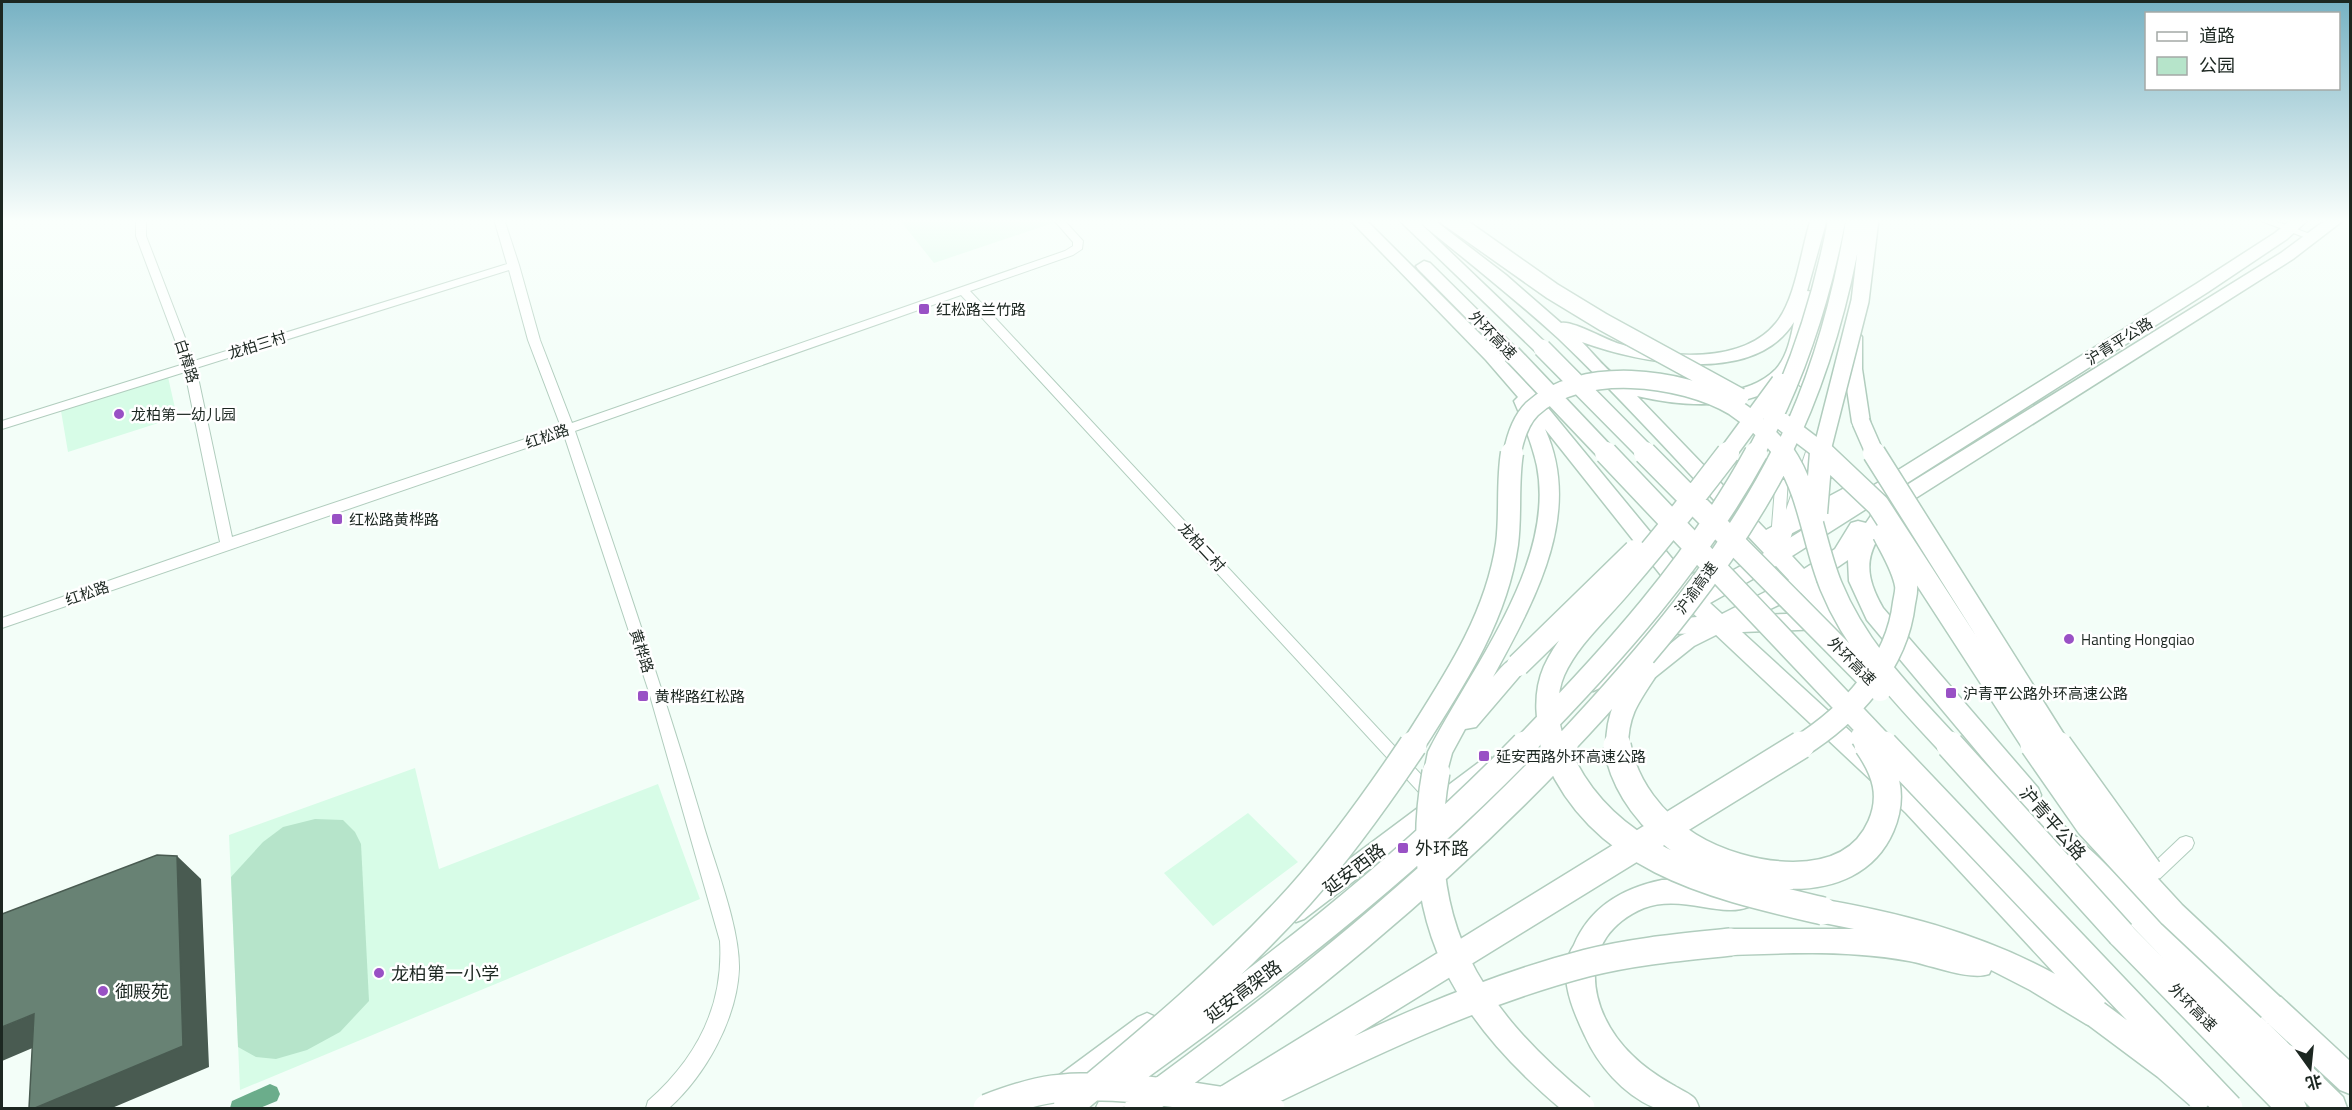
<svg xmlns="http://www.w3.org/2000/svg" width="2352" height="1110" viewBox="0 0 2352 1110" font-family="'Titillium Web','Noto Sans SC',sans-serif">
<rect width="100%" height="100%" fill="#f3fef8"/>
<!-- built -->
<path fill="#d7fce7" d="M 899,219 L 1048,219 L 1053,223 L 934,263 Z
M 168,377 L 177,417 L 68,452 L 61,411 Z
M 415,768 L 439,869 L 658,784 L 700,899 L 240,1090 L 229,835 Z
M 1248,813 L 1298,862 L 1213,926 L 1164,873 Z"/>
<!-- green -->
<path fill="#b6e4ca" d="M 315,819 L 343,820 L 355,832 L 361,844 L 369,1001 L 340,1032 L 307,1050 L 276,1059 L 256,1057 L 238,1047 L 231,877 L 263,842 L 283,827 Z"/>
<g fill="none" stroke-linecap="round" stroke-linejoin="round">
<!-- canal -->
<path fill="#6bad8b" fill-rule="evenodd" d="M 270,1084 L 277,1087 L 280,1094 L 277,1101 L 260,1108 L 230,1108 L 232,1101 Z"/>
<!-- minor casing -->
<g stroke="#b1cdbe" stroke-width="2">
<path id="minor" d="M 136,219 L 146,219 L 146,236 L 194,361 L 507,264 L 494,219 L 504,219 L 519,265 L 540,340 L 572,423 L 1065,251 L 1073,246 L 1073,242 L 1053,219 L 1063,219 L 1083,241 L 1082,249 L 1073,255 L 970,291 L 1441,796 L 1439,801 L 1433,803 L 1427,801 L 961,295 L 575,431 C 619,560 663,689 702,820 C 714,863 740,926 739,969 C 737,1019 705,1076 669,1108 L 646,1108 L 648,1101 C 696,1059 724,1006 720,941 L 649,692 L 564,435 L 2,628 L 2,618 L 220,542 L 185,372 L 2,429 L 2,421 L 184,364 L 136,236 ZM 509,270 L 528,340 L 561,427 L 232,537 L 196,368 Z
M 2256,219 L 2270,219 L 2318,237 L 2313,240 L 2309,239 Z
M 1828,288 L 1833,291 L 1826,330 L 1810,383 L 1804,387 L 1800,386 L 1798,383 L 1814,330 L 1823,291 Z
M 1816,436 L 1822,440 L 1785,555 L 1778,560 L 1773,558 L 1771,555 L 1775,543 L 1771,539 L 1777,462 L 1783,458 L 1789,462 L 1786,510 L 1810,440 Z
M 2186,836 L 2192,838 L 2194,843 L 2192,848 L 2154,884 L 2148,886 L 2142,884 L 2140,879 L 2142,874 L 2180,838 Z"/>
</g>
<!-- major casing -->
<g stroke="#b1cdbe" stroke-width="3">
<path id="major" d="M 1694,573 L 1700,575 L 1703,580 L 1690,592 L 1656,632 L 1662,638 L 1659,643 L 1600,688 L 1593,691 L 1586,688 L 1583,683 L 1586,678 L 1627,646 L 1625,643 L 1628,638 L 1676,582 Z
M 1719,618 L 1726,620 L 1728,625 L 1726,630 L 1694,646 L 1644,686 L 1637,689 L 1630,686 L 1627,681 L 1630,676 L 1680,636 Z
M 1489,757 L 1496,760 L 1499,766 L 1496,772 L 1304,919 L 1296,922 L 1288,919 L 1285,912 L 1288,905 L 1482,760 Z
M 1526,760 L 1533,763 L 1536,769 L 1533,775 L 1486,814 L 1478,817 L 1470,814 L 1467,808 L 1470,802 L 1519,763 Z
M 1147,1013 L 1156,1017 L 1159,1025 L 1156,1033 L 1056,1108 L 1023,1108 L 1027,1099 L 1138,1017 Z
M 1136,1074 L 1145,1078 L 1149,1087 C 1138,1110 1119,1108 1096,1108 C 1101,1093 1121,1080 1136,1074 Z"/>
</g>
<!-- highway casing -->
<g stroke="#b1cdbe" stroke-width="3">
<path id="highway" d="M 1349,219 L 1365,219 L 1498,352 L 1539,397 L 1698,590 L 1764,553 C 1696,482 1630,407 1559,339 C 1514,298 1466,260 1419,222 L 1551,348 L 1548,352 L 1536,352 L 1398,219 L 1415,219 L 1419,222 L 1416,219 L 1433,219 L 1506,275 L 1561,323 C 1572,320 1606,340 1620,344 C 1666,358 1742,365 1776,323 C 1796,299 1801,249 1811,219 L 1827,219 L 1807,291 L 1814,292 L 1816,296 C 1811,320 1809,346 1796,367 C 1767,414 1682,407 1637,396 L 1766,530 L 1854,483 L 1861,481 L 1868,483 L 1871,487 L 2196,284 L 2275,233 L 2292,219 L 2309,219 L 2287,239 L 2208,292 L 1792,556 L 1804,569 L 1835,549 L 1851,523 L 1858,521 L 1866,523 L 1881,501 L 2281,253 L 2327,219 L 2345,219 L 2293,259 L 1900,508 C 1871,545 1857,563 1883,608 L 2038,788 L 2041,795 L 2038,802 L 2097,856 L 2343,1097 L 2347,1108 L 2311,1108 L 2304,1101 L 2307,1108 L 2272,1108 L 2111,943 L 2107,934 L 2111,925 L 2121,922 L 2131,925 L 2164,959 L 2090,884 L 1991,790 L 1988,783 L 1991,776 L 1996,774 L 1867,620 L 1849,581 L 1848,560 L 1816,582 L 1857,624 L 1860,630 L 1857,636 C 1845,640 1840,635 1832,626 L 1824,629 L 1742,632 L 1924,799 L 2129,1013 L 2133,1023 L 2129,1033 L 2119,1037 L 2109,1033 L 2102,1025 L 2096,1028 L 2086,1024 L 2030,990 L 1991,970 L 1989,974 C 1970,981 1931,965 1909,961 C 1850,950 1790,953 1731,955 L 1721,951 L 1717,942 L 1721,933 L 1731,929 L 1854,929 L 1799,918 L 1795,909 L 1799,900 L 1808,897 C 1894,911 1978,932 2055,974 L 1906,813 L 1714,633 L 1668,634 L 1660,632 L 1657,626 L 1660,620 L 1697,617 L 1687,608 L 1545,429 C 1584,515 1533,603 1493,677 C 1503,666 1510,654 1526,659 L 1529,665 L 1476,727 L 1465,729 L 1452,753 L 1445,779 L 1436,782 L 1427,779 L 1424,772 L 1428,752 C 1470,669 1556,564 1537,466 C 1532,443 1523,422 1514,401 L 1518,397 L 1486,360 ZM 1794,322 C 1791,337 1787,357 1776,369 C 1745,401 1683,395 1644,386 C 1637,385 1628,384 1622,380 C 1609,374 1593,353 1582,342 C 1640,363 1754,387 1794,322 ZM 1825,516 L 1780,544 L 1777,541 ZM 1776,566 L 1789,580 L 1722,614 L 1710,603 ZM 1801,593 L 1820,613 L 1758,615 L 1799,595 Z
M 1424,261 L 1430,263 L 1518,350 L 1521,354 L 1518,358 L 1506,358 L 1418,269 L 1416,266 Z
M 1853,332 L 1859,333 L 1862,337 L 1862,369 L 1870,422 L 1868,426 L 1854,426 L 1852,422 L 1844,369 L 1844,337 L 1847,333 Z
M 1662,880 C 1690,878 1722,881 1748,891 L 1752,899 L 1748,907 C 1721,918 1681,894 1644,908 C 1575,937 1586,1011 1632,1055 C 1644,1067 1659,1077 1673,1085 C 1679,1089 1687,1092 1693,1097 C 1696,1099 1698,1105 1699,1108 C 1686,1108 1665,1110 1653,1107 C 1623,1094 1598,1065 1585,1036 C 1575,1015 1564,990 1566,966 C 1567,959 1570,951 1574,945 C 1590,907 1623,888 1662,880 Z
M 2271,993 L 2281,997 L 2350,1061 L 2350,1094 L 2340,1090 L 2261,1017 L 2257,1007 L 2261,997 Z"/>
</g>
<!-- minor -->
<use href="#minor" fill="#fff" fill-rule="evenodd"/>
<!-- major -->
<use href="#major" fill="#fff" fill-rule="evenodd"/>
<!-- highway -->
<use href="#highway" fill="#fff" fill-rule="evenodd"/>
<!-- highway-bridge-far2 casing -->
<g stroke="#b1cdbe" stroke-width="20" stroke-linecap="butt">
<path id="highway-bridge-far2" d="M 1450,219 L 1552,291 L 1603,322 L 1740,397
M 1542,348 L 1647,454
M 1512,354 L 1607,454
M 1783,422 L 1825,454
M 1861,422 L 1875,454
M 1512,454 C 1515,438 1520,421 1532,409 C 1580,364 1681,376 1734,407 C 1754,420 1769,435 1784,454
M 1727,454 L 1780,382
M 1755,454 C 1796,380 1821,302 1837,219
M 1782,454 C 1819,380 1841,301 1855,219
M 1821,454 L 1860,301 L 1870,219"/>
</g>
<!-- highway-bridge-far1 casing -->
<g stroke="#b1cdbe" stroke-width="25" stroke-linecap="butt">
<path id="highway-bridge-far1" d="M 1606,453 L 1885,747
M 1645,453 L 1880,690
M 1783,453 C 1810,492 1813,542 1831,586 C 1857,650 1905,697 1951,747
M 1823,453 L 1878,505 L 2035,747
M 1874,453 L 2059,747
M 1816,513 L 1821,453
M 1518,665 L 1635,551
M 1862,737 L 1869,747
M 1412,747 C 1452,684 1496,620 1507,544 C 1511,514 1507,483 1512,453
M 1523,747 C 1611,657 1696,563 1756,453
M 1555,747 C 1546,723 1544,694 1554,671 C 1569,638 1596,615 1619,588 C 1657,544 1693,499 1728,453
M 1562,747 C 1646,658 1728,562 1783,453
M 1617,747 C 1617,713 1628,698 1646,671
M 1799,747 C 1850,715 1897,665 1904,603 C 1905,597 1907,591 1906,585 C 1903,567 1892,550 1884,534"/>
</g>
<!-- highway-bridge casing -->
<g stroke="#b1cdbe" stroke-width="30" stroke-linecap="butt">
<path id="highway-bridge" d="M 1554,745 C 1597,861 1716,886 1823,911
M 1617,745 C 1624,787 1653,824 1689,846 C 1742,879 1850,898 1881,826 C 1894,796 1886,771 1868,745
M 1884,745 L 2229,1108
M 1950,745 L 2121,934
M 2034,745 L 2089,824 L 2172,914 L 2271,1007
M 2058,745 L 2148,870
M 1436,772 C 1409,922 1468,1015 1581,1108
M 2096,1014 L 2167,1067 L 2199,1095
M 1114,1085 C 1258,982 1401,873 1525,745
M 987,1108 C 1008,1100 1030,1092 1053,1089 C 1119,1080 1204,1099 1271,1108
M 1067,1108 C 1148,1041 1230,973 1300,895 C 1342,848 1378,797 1413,745
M 1138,1108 C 1289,998 1435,882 1564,745
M 1212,1108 L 1801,745
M 1235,1108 C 1349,1053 1464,995 1587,963 C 1634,951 1683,947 1731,942"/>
</g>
<!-- highway-bridge-far2 -->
<use href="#highway-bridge-far2" stroke="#fff" stroke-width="17"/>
<!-- highway-bridge-far1 -->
<use href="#highway-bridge-far1" stroke="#fff" stroke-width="22"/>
<!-- highway-bridge -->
<use href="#highway-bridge" stroke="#fff" stroke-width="27"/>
</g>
<!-- shaded-wall -->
<path fill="#495b51" d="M 177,856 L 201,879 L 209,1067 L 112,1108 L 35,1108 Z
M 34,1014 L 63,1035 L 2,1061 L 2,1027 Z"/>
<!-- building -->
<path fill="#688274" stroke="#495b51" stroke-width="1.5" d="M 157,855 L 177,856 L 183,1046 L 35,1108 L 29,1108 L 34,1014 L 2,1027 L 2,914 Z"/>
<!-- sky -->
<linearGradient id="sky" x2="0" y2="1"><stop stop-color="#76b1c3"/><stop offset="0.59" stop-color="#fafffc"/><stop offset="1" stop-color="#fafffc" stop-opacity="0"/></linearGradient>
<rect width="2352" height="374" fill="url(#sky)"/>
<!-- markers -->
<g fill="#9951c5" stroke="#fff" stroke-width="2">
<rect x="918" y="303" width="12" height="12" rx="3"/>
<circle cx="119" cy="414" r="6"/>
<rect x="331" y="513" width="12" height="12" rx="3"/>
<circle cx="2069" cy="639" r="6"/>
<rect x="1945" y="687" width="12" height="12" rx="3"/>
<rect x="637" y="690" width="12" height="12" rx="3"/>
<rect x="1478" y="750" width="12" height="12" rx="3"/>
<rect x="1397" y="842" width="12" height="12" rx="3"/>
<circle cx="379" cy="973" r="6"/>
<circle cx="103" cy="991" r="6"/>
</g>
<g text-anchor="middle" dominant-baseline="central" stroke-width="5" stroke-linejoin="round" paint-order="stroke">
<!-- poi labels -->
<g font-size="15" fill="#1c2721" stroke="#fff" text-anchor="start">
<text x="936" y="309">红松路兰竹路</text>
<text x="131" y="414">龙柏第一幼儿园</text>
<text x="349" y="519">红松路黄桦路</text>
<text x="2081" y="639">Hanting Hongqiao</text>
<text x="1963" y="693">沪青平公路外环高速公路</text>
<text x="655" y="696">黄桦路红松路</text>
<text x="1496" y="756">延安西路外环高速公路</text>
</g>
<!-- street labels -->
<g font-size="15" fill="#1c2721" stroke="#fff">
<text transform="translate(1493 335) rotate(46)">外环高速</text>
<text transform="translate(2119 341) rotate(-32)">沪青平公路</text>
<text transform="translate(257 345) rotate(-17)">龙柏三村</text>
<text transform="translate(187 361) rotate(72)">白樟路</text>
<text transform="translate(547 436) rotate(-19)">红松路</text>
<text transform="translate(1202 547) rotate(47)">龙柏二村</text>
<text transform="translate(1696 588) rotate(-54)">沪渝高速</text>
<text transform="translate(87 593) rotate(-19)">红松路</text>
<text transform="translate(642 651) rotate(72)">黄桦路</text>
<text transform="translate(1852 661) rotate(45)">外环高速</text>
<text transform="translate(2193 1007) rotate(45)">外环高速</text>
</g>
<!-- near-street labels -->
<g font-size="18" fill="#1c2721" stroke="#fff">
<text transform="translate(2053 823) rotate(49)">沪青平公路</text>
<text transform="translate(1354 869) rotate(-37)">延安西路</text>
<text transform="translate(1243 991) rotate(-37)">延安高架路</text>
</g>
<!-- near-poi labels -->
<g font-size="18" fill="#1c2721" stroke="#fff" text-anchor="start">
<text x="1415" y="848">外环路</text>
<text x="391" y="973">龙柏第一小学</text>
<text x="115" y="991">御殿苑</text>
</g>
</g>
<!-- border -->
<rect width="2352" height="1110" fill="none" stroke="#1c2721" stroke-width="6"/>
<!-- legend -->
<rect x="2145" y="12" width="195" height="78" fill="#ffffff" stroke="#a4a9a6" stroke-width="1.5"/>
<rect x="2157" y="32" width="30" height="9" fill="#ffffff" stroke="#a4a9a6" stroke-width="1.5"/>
<text x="2199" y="42" font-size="18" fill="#1c2721">道路</text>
<rect x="2157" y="57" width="30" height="18" fill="#b6e4ca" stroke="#a4a9a6" stroke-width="1.5"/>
<text x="2199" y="72" font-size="18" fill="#1c2721">公园</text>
<!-- north arrow -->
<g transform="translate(2310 1068) rotate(165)" stroke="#ffffff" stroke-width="4.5" paint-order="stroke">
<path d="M0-4.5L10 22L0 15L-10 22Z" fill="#1c2721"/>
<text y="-9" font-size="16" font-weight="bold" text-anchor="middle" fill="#1c2721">北</text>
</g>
</svg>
